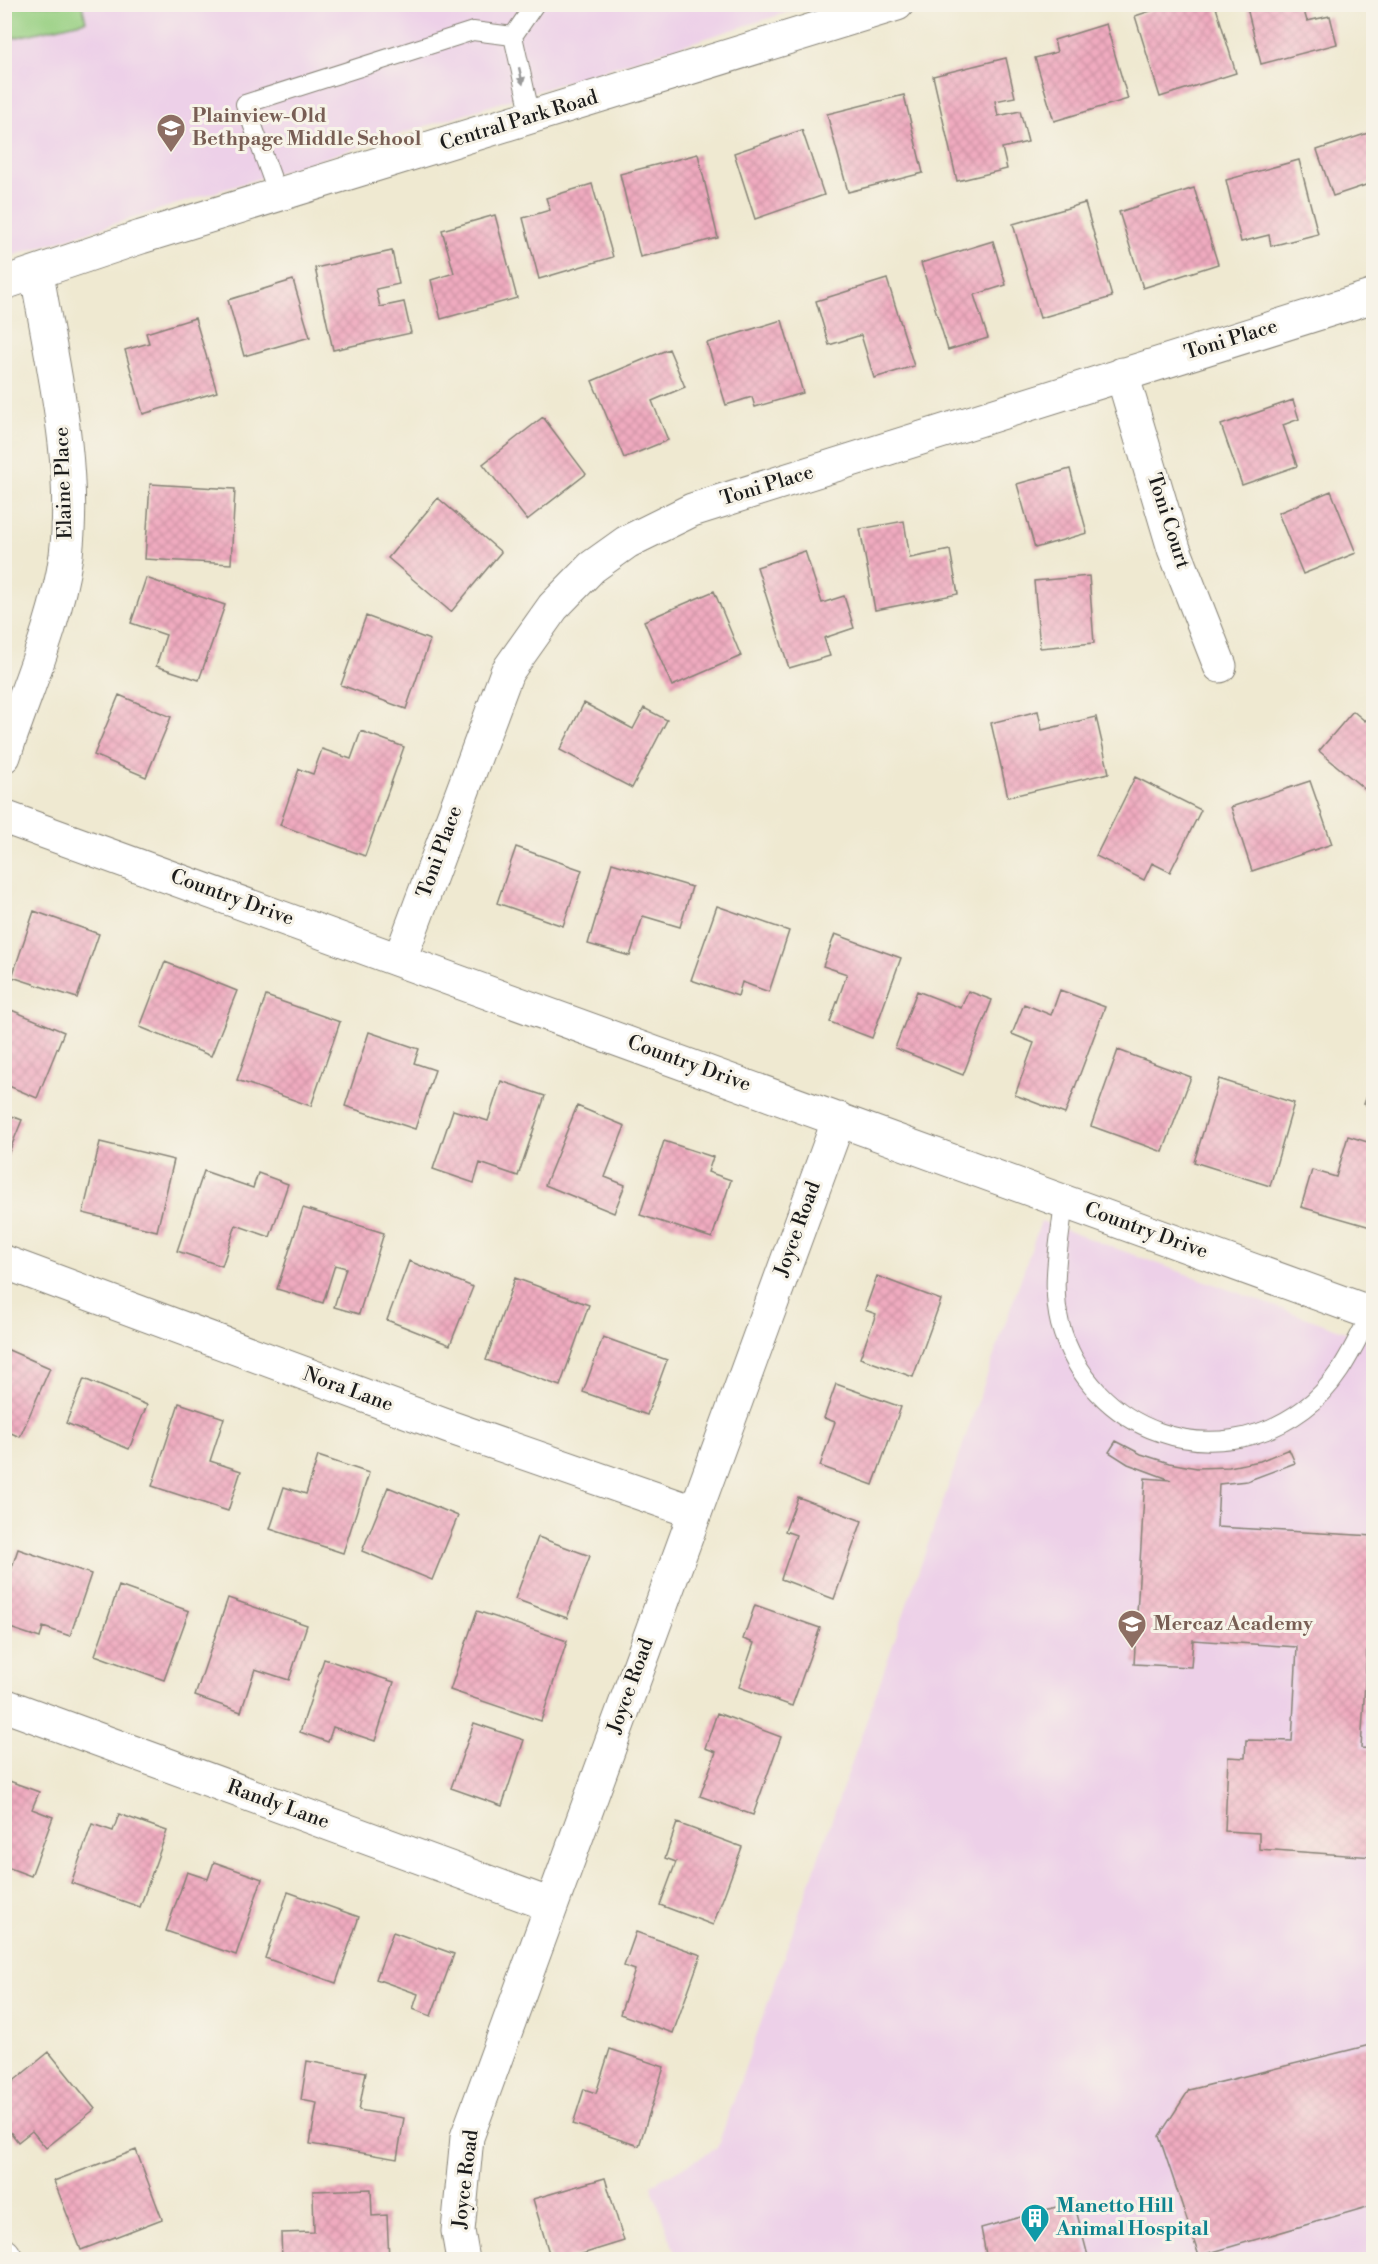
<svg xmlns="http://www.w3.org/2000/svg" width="1378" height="2264" viewBox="0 0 1378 2264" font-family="'Libre Bodoni',serif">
<defs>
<pattern id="building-cross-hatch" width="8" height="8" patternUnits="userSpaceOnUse" patternTransform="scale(1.5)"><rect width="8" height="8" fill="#f0abc0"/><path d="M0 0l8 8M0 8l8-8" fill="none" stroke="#cd93a4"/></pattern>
</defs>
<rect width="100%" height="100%" fill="#f7f3e8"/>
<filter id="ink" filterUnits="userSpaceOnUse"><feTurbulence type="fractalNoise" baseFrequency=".0167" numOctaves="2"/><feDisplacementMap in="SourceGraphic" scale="12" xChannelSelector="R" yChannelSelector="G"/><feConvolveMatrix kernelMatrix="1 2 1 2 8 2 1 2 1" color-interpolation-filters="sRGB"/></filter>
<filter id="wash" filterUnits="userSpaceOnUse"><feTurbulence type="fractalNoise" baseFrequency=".008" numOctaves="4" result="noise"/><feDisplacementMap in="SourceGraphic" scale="24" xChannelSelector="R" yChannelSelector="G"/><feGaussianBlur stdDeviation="1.35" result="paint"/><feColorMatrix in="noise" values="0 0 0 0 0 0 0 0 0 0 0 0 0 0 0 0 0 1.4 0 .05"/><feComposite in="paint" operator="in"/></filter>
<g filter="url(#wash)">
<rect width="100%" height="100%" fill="#efe9d1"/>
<!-- built -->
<path fill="#edd0e8" d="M 5,5 L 811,5 L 5,258 Z
M 1041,1221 L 1373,1342 L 1373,2259 L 677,2259 L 651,2185 L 717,2148 Z"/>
<!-- grass -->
<path fill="#99d083" stroke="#5a7650" stroke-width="1.5" d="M 4,5 L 82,5 L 86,21 L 5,40 Z"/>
<g id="blocks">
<!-- building -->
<path fill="url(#building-cross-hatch)" d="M 1172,4 L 1215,4 L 1236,73 L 1160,97 L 1135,16 Z
M 1246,4 L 1302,4 L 1307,21 L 1330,16 L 1337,44 L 1261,64 Z
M 1106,24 L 1128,99 L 1054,121 L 1035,58 L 1057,52 L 1054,40 Z
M 1006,58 L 1015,97 L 995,101 L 998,116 L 1020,111 L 1028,142 L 1002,148 L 1007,169 L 957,181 L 933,76 Z
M 904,95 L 923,173 L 848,192 L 827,114 Z
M 802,130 L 824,195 L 755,219 L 734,153 Z
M 1374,131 L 1374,196 L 1369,184 L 1333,196 L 1317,150 Z
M 698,154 L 718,238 L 640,257 L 620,174 Z
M 1299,160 L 1318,234 L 1271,246 L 1269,235 L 1241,242 L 1226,180 Z
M 592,184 L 613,257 L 539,279 L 523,218 L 550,210 L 546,198 Z
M 1194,188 L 1218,264 L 1143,288 L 1119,212 Z
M 1085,203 L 1112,297 L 1040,318 L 1013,224 Z
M 495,215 L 517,298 L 441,319 L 431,280 L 454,273 L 442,230 Z
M 993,241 L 1006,285 L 974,295 L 988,338 L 948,350 L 921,263 Z
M 392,251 L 399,284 L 376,289 L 380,307 L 404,302 L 411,333 L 333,350 L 315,268 Z
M 887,279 L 914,366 L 874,378 L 861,335 L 829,345 L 816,301 Z
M 293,280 L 310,337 L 244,356 L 228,300 Z
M 195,318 L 217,392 L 143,414 L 125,350 L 149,343 L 146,333 Z
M 782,320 L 803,393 L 755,407 L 752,397 L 726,405 L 707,343 Z
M 669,349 L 685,387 L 652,401 L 668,440 L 624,458 L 592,381 Z
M 1293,400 L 1299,419 L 1283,425 L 1297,466 L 1242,485 L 1221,425 Z
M 543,417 L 586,474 L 527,520 L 483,464 Z
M 1070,469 L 1087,533 L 1035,548 L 1017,484 Z
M 150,484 L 235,489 L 231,564 L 145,559 Z
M 1331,491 L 1356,553 L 1303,574 L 1278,513 Z
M 438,498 L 501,552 L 451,612 L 388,558 Z
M 904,521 L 910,558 L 950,550 L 958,594 L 875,610 L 860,529 Z
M 805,551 L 822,603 L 844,596 L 854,628 L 824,638 L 830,656 L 789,668 L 757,567 Z
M 1089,576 L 1094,643 L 1040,648 L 1034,581 Z
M 146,578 L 225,605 L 199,680 L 156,666 L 166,635 L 131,623 Z
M 714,591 L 741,656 L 672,686 L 644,621 Z
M 366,616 L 430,640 L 406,709 L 341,685 Z
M 119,695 L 171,717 L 146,777 L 94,755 Z
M 584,703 L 633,729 L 644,708 L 667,720 L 632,788 L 560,750 Z
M 1038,711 L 1042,730 L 1096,717 L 1109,773 L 1008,797 L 991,723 Z
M 1353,711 L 1365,721 L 1374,711 L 1374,797 L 1319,751 Z
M 361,731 L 404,747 L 365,856 L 280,825 L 299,769 L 313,774 L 322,749 L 351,759 Z
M 1135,777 L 1201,810 L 1170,872 L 1152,863 L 1144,880 L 1096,856 Z
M 1310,781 L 1332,844 L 1252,871 L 1231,807 Z
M 516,847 L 582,870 L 563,926 L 497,903 Z
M 612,863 L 692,887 L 680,927 L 643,916 L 630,956 L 588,944 Z
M 717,906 L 789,931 L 769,992 L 742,982 L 738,996 L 691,980 Z
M 34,911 L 99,934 L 77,998 L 12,977 Z
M 835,934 L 901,958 L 872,1038 L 830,1022 L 847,974 L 823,966 Z
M 165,962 L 237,991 L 211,1056 L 140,1027 Z
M 1060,990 L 1105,1007 L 1065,1114 L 1015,1095 L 1034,1043 L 1012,1034 L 1024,1004 L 1051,1015 Z
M 917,991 L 961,1008 L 968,991 L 992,1000 L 963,1075 L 895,1048 Z
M 266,996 L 340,1022 L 311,1106 L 237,1080 Z
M 4,1007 L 64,1032 L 37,1098 L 4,1084 Z
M 369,1032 L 419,1049 L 414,1063 L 435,1070 L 415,1129 L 345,1106 Z
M 1118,1050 L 1191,1077 L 1163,1152 L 1091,1126 Z
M 1219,1079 L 1294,1103 L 1270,1186 L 1194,1162 Z
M 1373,1080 L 1374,1080 L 1374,1108 L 1364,1104 Z
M 501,1081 L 545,1096 L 518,1176 L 480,1163 L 474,1183 L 433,1169 L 453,1110 L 488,1121 Z
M 577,1106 L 625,1126 L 605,1177 L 625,1185 L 614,1213 L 545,1185 Z
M 4,1113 L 22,1120 L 5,1162 L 4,1162 Z
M 1348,1136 L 1374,1144 L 1374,1228 L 1301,1207 L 1312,1170 L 1336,1177 Z
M 664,1141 L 713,1157 L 708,1172 L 731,1180 L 712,1238 L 640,1215 Z
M 100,1142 L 174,1160 L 157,1231 L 83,1213 Z
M 204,1171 L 253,1188 L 258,1173 L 288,1184 L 270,1237 L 236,1225 L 222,1266 L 177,1251 Z
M 303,1208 L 384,1233 L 359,1314 L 334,1307 L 346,1268 L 335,1265 L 323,1303 L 277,1289 Z
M 409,1261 L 473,1287 L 450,1345 L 387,1320 Z
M 877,1276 L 941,1300 L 913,1377 L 860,1358 L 876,1314 L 865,1310 Z
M 515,1278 L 589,1305 L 560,1386 L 486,1360 Z
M 603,1337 L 667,1360 L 647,1415 L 583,1392 Z
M 4,1348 L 50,1368 L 20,1437 L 4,1430 Z
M 84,1379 L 147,1405 L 129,1449 L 66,1423 Z
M 836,1384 L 901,1407 L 873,1485 L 820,1466 L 835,1422 L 824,1418 Z
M 179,1403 L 224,1418 L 210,1461 L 241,1471 L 228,1511 L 152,1486 Z
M 1116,1441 L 1141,1454 L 1169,1463 L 1197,1468 L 1229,1467 L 1260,1461 L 1289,1449 L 1295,1463 L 1247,1481 L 1219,1484 L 1217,1527 L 1374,1536 L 1374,1651 L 1367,1651 L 1361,1748 L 1374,1749 L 1374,1857 L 1259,1849 L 1259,1833 L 1225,1831 L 1228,1757 L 1245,1758 L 1246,1740 L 1292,1741 L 1297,1647 L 1193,1640 L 1191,1667 L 1134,1664 L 1145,1478 L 1171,1480 L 1128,1464 L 1109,1452 Z
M 318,1456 L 369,1473 L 343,1553 L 270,1529 L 284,1487 L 306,1494 Z
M 388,1487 L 458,1516 L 432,1580 L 362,1551 Z
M 798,1497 L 862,1521 L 834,1599 L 781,1579 L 796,1535 L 785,1531 Z
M 538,1537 L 590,1556 L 567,1618 L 515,1599 Z
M 18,1549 L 91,1574 L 70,1636 L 43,1627 L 40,1638 L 4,1626 L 4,1591 Z
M 119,1586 L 189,1611 L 164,1680 L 95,1655 Z
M 228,1598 L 307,1625 L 289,1680 L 255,1669 L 241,1712 L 195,1696 Z
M 755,1605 L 820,1628 L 792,1706 L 739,1687 L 754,1643 L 743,1639 Z
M 477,1611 L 567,1641 L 541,1721 L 450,1690 Z
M 324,1659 L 394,1682 L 375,1741 L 333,1727 L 328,1742 L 300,1732 Z
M 717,1713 L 781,1737 L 753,1815 L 700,1796 L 716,1752 L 705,1748 Z
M 474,1723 L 524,1740 L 502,1806 L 451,1788 Z
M 4,1779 L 39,1792 L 32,1809 L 53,1817 L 31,1876 L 4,1866 Z
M 119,1814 L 167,1831 L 140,1907 L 71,1883 L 92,1824 L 113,1831 Z
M 677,1823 L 742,1847 L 713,1925 L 660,1905 L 676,1862 L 665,1858 Z
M 214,1862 L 262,1879 L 236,1955 L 166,1931 L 187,1872 L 208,1879 Z
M 288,1892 L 359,1917 L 336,1983 L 265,1958 Z
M 393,1932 L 454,1954 L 431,2016 L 413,2009 L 418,1994 L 376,1979 Z
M 636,1932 L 701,1955 L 673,2033 L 620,2014 L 635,1970 L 624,1966 Z
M 1374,2044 L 1374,2205 L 1199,2256 L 1159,2136 L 1189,2090 Z
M 610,2049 L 664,2067 L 639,2146 L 573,2124 L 584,2089 L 596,2093 Z
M 49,2052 L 95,2109 L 46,2148 L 32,2131 L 18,2142 L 5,2125 L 5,2088 Z
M 307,2061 L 366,2072 L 359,2110 L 404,2118 L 397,2159 L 310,2144 L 317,2103 L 301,2100 Z
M 136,2150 L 162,2219 L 81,2250 L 54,2181 Z
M 605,2178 L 624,2241 L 563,2260 L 551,2260 L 533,2199 Z
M 371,2189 L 372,2216 L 387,2215 L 389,2260 L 282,2260 L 281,2233 L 314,2232 L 313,2191 Z
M 1074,2202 L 1089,2260 L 987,2260 L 981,2228 Z"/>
</g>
</g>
<g filter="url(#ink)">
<use href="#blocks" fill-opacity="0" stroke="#868276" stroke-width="1.5"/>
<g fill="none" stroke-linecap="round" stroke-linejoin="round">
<!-- service casing -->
<g stroke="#868276" stroke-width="20">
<path id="service" d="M 531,117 L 513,36 L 535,4
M 278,195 L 245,104 L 473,31 L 513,36
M 1064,1201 C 1060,1241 1050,1284 1060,1324 C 1090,1432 1214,1476 1304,1409 C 1337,1385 1353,1348 1371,1313"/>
</g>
<!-- minor casing -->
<g stroke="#868276" stroke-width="35">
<path id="minor" d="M 1122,374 L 1174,549 L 1220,666
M 4,756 C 26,689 56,625 66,555 C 77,462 52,365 37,274
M 4,817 L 1374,1314
M 400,959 L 507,672 L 553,607 L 592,567 L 627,542 L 692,510 L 1374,296
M 4,1262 L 449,1427 L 694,1512
M 4,1705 L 551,1905
M 4,2255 L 7,2260
M 463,2260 L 458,2231 L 467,2137 L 839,1119"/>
</g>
<!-- tertiary casing -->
<g stroke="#868276" stroke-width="35">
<path id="tertiary" d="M 4,283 L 141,237 L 897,4"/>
</g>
<!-- service -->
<use href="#service" stroke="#fff" stroke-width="18"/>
<!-- minor -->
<use href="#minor" stroke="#fff" stroke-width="33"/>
<!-- tertiary -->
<use href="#tertiary" stroke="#fff" stroke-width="33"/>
</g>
<!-- one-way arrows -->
<defs><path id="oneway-solid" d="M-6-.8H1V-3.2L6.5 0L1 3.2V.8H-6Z" transform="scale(1.5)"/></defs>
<use fill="#999" href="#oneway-solid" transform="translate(521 76) rotate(77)"/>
</g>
<!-- icons -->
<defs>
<g id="school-pin" transform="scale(1.5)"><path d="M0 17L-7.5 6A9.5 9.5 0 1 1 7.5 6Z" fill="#8d6e63" stroke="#f7f3e8"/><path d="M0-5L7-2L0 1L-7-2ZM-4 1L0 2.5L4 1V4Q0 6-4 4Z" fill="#fff"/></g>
<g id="building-pin" transform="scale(1.5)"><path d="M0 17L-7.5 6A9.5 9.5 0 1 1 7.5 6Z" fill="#0f9aa8" stroke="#f7f3e8"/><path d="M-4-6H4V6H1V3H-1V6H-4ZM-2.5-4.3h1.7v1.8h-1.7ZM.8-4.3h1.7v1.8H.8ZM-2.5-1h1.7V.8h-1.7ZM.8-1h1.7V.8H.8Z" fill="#fff"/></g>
</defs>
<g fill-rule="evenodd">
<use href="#school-pin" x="171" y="128"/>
<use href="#school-pin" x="1132" y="1624"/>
<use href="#building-pin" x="1035" y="2218"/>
</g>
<g text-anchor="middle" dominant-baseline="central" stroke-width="6" stroke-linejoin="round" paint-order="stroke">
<!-- education labels -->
<g font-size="20" font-weight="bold" fill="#785e54" stroke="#f7f3e8" text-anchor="start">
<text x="192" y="116">Plainview-Old<tspan x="192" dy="23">Bethpage Middle School</tspan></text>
<text x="1153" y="1624">Mercaz Academy</text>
</g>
<!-- street labels -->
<g font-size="20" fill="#1c1c1c" stroke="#f7f3e8">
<text transform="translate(519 121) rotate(-17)">Central Park Road</text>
<text transform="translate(1231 340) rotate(-17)">Toni Place</text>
<text transform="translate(64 483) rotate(-92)">Elaine Place</text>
<text transform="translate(767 486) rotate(-17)">Toni Place</text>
<text transform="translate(1168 521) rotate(72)">Toni Court</text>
<text transform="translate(440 852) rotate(-70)">Toni Place</text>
<text transform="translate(232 898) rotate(20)">Country Drive</text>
<text transform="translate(689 1064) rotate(20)">Country Drive</text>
<text transform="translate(798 1229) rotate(-70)">Joyce Road</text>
<text transform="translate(1146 1231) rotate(20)">Country Drive</text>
<text transform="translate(348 1390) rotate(20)">Nora Lane</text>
<text transform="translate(631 1686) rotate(-70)">Joyce Road</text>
<text transform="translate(278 1805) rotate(20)">Randy Lane</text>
<text transform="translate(466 2179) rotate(-83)">Joyce Road</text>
</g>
<!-- culture labels -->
<g font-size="20" font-weight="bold" fill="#0d838f" stroke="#f7f3e8" text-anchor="start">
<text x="1056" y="2206">Manetto Hill<tspan x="1056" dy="23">Animal Hospital</tspan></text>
</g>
</g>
<!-- margin -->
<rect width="1378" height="2264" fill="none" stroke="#f7f3e8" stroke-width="24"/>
</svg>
